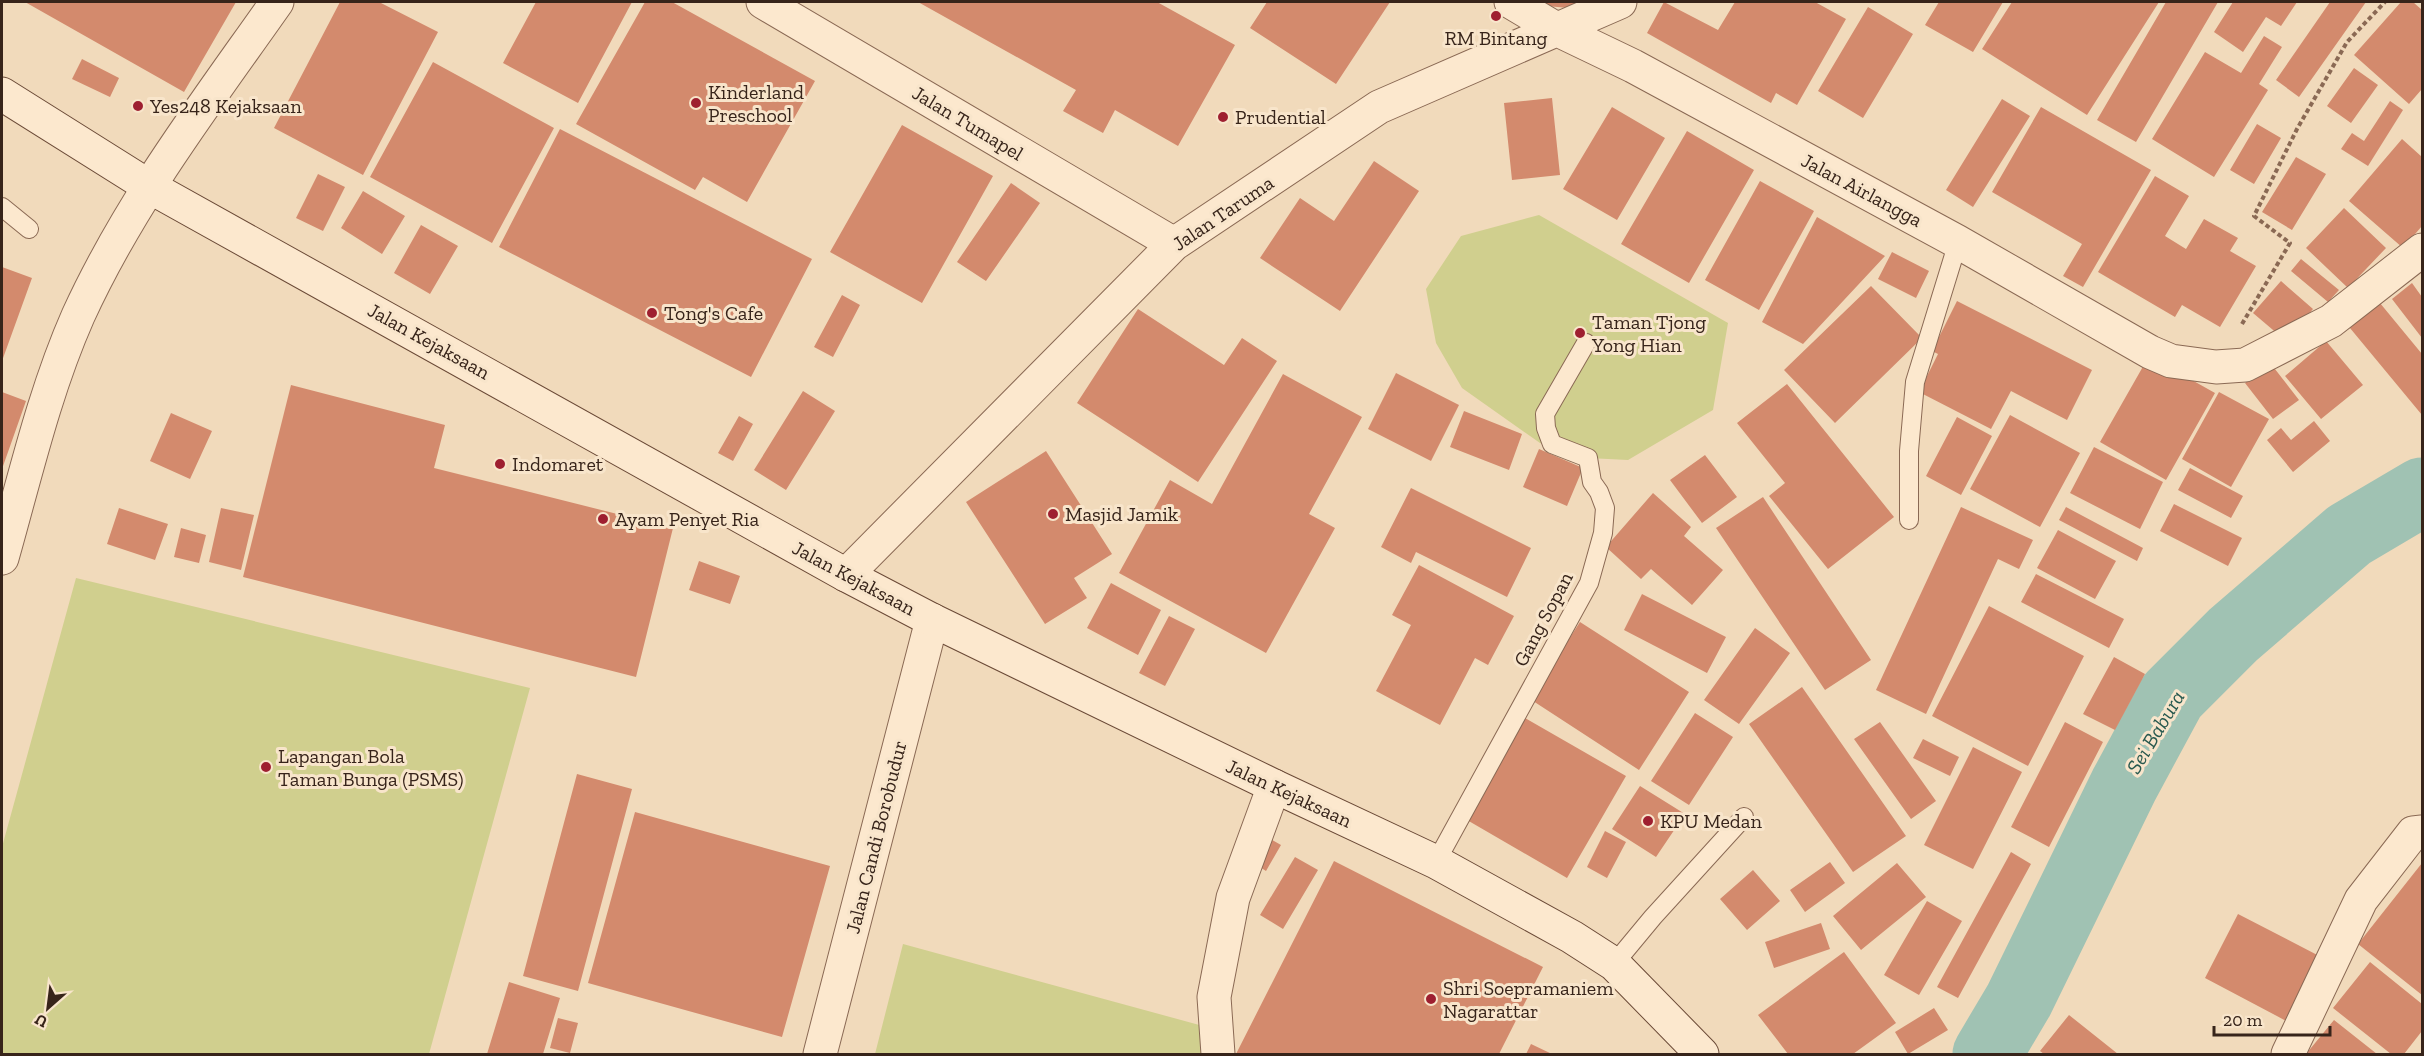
<svg xmlns="http://www.w3.org/2000/svg" width="2424" height="1056" viewBox="0 0 2424 1056" font-family="'Zilla Slab',serif">
<rect width="100%" height="100%" fill="#f1dabb"/>
<!-- green -->
<path fill="#d0cf8e" d="M 1539,215 L 1728,323 L 1713,410 L 1628,460 L 1588,458 L 1540,443 L 1462,388 L 1436,343 L 1426,289 L 1461,236 Z
M 76,578 L 530,688 L 429,1054 L 2,1054 L 2,847 Z
M 903,944 L 1203,1026 L 1207,1054 L 875,1054 Z"/>
<g fill="none" stroke-linecap="round" stroke-linejoin="round">
<!-- river -->
<path stroke="#a0c2b3" stroke-width="69" d="M 1987,1054 L 2019,1000 L 2124,785 L 2172,696 L 2233,635 L 2349,535 L 2422,492"/>
</g>
<!-- building -->
<path fill="#d38a6d" d="M 25,2 L 236,2 L 184,92 Z
M 340,2 L 379,2 L 438,32 L 363,175 L 274,128 Z
M 536,2 L 632,2 L 578,103 L 503,63 Z
M 645,2 L 672,2 L 815,81 L 747,202 L 703,177 L 695,190 L 576,124 Z
M 918,2 L 1157,2 L 1235,45 L 1178,146 L 1115,110 L 1103,133 L 1063,111 L 1076,90 Z
M 1267,2 L 1390,2 L 1336,84 L 1250,28 Z
M 1524,2 L 1592,2 L 1591,10 L 1523,4 Z
M 1664,2 L 1718,30 L 1735,2 L 1815,2 L 1846,19 L 1797,105 L 1776,93 L 1771,103 L 1647,33 Z
M 1939,2 L 2003,2 L 1973,52 L 1925,25 Z
M 2012,2 L 2159,2 L 2087,115 L 1982,49 Z
M 2166,2 L 2218,2 L 2136,142 L 2097,120 Z
M 2233,2 L 2297,2 L 2281,26 L 2266,17 L 2243,52 L 2214,32 Z
M 2330,2 L 2366,2 L 2299,97 L 2276,80 Z
M 2401,2 L 2413,2 L 2422,10 L 2422,89 L 2409,104 L 2354,55 Z
M 1868,7 L 1913,34 L 1863,118 L 1818,91 Z
M 2264,36 L 2282,47 L 2259,84 L 2268,90 L 2214,177 L 2152,139 L 2205,52 L 2241,73 Z
M 82,59 L 119,78 L 110,97 L 72,79 Z
M 433,62 L 554,128 L 492,243 L 370,177 Z
M 2354,68 L 2378,85 L 2351,123 L 2327,106 Z
M 1552,98 L 1560,175 L 1512,180 L 1504,103 Z
M 2002,99 L 2030,116 L 1973,207 L 1946,190 Z
M 2390,101 L 2403,110 L 2368,166 L 2341,149 L 2352,133 L 2364,141 Z
M 1612,107 L 1665,138 L 1617,220 L 1563,189 Z
M 2041,107 L 2151,170 L 2083,287 L 2063,276 L 2082,244 L 1992,192 Z
M 2257,124 L 2281,138 L 2254,184 L 2230,170 Z
M 902,125 L 993,176 L 922,303 L 830,252 Z
M 560,129 L 812,259 L 751,377 L 499,247 Z
M 1687,131 L 1754,170 L 1689,283 L 1621,244 Z
M 2402,139 L 2422,157 L 2422,226 L 2403,248 L 2349,201 Z
M 2296,157 L 2326,174 L 2292,230 L 2262,212 Z
M 1374,161 L 1419,191 L 1340,311 L 1260,258 L 1300,198 L 1334,221 Z
M 318,174 L 345,187 L 323,231 L 296,218 Z
M 2155,176 L 2189,196 L 2165,236 L 2186,249 L 2204,219 L 2238,238 L 2230,251 L 2256,266 L 2220,327 L 2182,305 L 2175,317 L 2098,272 Z
M 1760,181 L 1814,211 L 1759,310 L 1705,280 Z
M 1011,183 L 1040,203 L 986,281 L 957,262 Z
M 363,191 L 405,216 L 382,254 L 341,228 Z
M 2344,208 L 2386,248 L 2348,288 L 2306,248 Z
M 1817,217 L 1885,256 L 1803,344 L 1762,322 Z
M 421,225 L 458,246 L 430,294 L 394,273 Z
M 1892,252 L 1929,271 L 1916,298 L 1878,279 Z
M 2301,259 L 2339,290 L 2328,302 L 2291,271 Z
M 2,267 L 32,278 L 2,361 Z
M 2281,281 L 2313,309 L 2286,341 L 2253,313 Z
M 2412,283 L 2422,297 L 2422,338 L 2392,299 Z
M 1871,286 L 1922,338 L 1835,423 L 1784,370 Z
M 842,295 L 860,305 L 833,357 L 814,347 Z
M 2375,297 L 2422,354 L 2422,415 L 2345,322 Z
M 1957,301 L 2092,370 L 2067,420 L 2011,391 L 1991,429 L 1919,392 L 1938,354 L 1932,351 Z
M 1138,309 L 1224,365 L 1242,338 L 1277,361 L 1198,482 L 1077,403 Z
M 2326,341 L 2363,385 L 2321,419 L 2285,376 Z
M 2149,356 L 2215,393 L 2166,480 L 2100,442 Z
M 2271,364 L 2299,400 L 2273,419 L 2245,383 Z
M 1396,373 L 1459,405 L 1431,461 L 1368,429 Z
M 1283,374 L 1362,417 L 1309,514 L 1335,528 L 1266,653 L 1119,573 L 1170,480 L 1212,504 Z
M 1787,384 L 1894,517 L 1828,569 L 1769,496 L 1785,483 L 1737,423 Z
M 291,385 L 445,425 L 434,468 L 673,528 L 636,677 L 243,577 Z
M 803,391 L 835,411 L 786,490 L 754,470 Z
M 2,392 L 26,401 L 2,469 Z
M 2219,392 L 2269,419 L 2231,487 L 2182,459 Z
M 1464,411 L 1522,434 L 1509,470 L 1450,447 Z
M 171,413 L 212,431 L 190,479 L 150,461 Z
M 2010,415 L 2080,453 L 2040,527 L 1970,489 Z
M 739,416 L 753,424 L 733,461 L 718,453 Z
M 1957,417 L 1992,436 L 1961,495 L 1926,476 Z
M 2314,421 L 2330,441 L 2293,472 L 2267,440 L 2281,428 L 2291,440 Z
M 2094,447 L 2163,482 L 2140,529 L 2070,493 Z
M 1539,449 L 1583,468 L 1567,506 L 1523,487 Z
M 1046,451 L 1112,554 L 1074,578 L 1087,598 L 1045,624 L 966,502 Z
M 1705,455 L 1737,497 L 1702,523 L 1670,480 Z
M 2190,468 L 2243,496 L 2231,518 L 2178,490 Z
M 1411,488 L 1531,548 L 1507,597 L 1416,552 L 1411,563 L 1381,547 Z
M 1653,493 L 1691,527 L 1684,536 L 1723,570 L 1692,605 L 1651,569 L 1641,579 L 1606,547 Z
M 1763,497 L 1871,660 L 1825,690 L 1716,528 Z
M 2174,504 L 2242,538 L 2228,566 L 2160,531 Z
M 1961,507 L 2033,540 L 2019,569 L 1998,559 L 1926,714 L 1876,690 Z
M 2066,507 L 2143,548 L 2137,561 L 2059,520 Z
M 119,508 L 168,524 L 155,560 L 107,544 Z
M 221,508 L 254,515 L 241,570 L 209,562 Z
M 181,528 L 206,535 L 199,563 L 174,557 Z
M 2058,530 L 2116,561 L 2095,599 L 2037,568 Z
M 699,561 L 740,576 L 730,604 L 689,590 Z
M 1419,565 L 1514,616 L 1488,665 L 1475,658 L 1440,725 L 1376,691 L 1411,625 L 1392,615 Z
M 2036,574 L 2124,619 L 2109,648 L 2021,602 Z
M 1111,583 L 1161,610 L 1138,655 L 1087,628 Z
M 1642,594 L 1726,637 L 1707,673 L 1624,630 Z
M 1989,606 L 2084,656 L 2028,766 L 1932,716 Z
M 1169,616 L 1195,629 L 1165,686 L 1139,673 Z
M 1580,622 L 1689,692 L 1639,770 L 1530,699 Z
M 1755,628 L 1790,653 L 1739,724 L 1704,700 Z
M 2114,657 L 2145,674 L 2115,730 L 2083,714 Z
M 1802,687 L 1906,836 L 1853,872 L 1749,724 Z
M 1695,713 L 1733,737 L 1689,805 L 1651,781 Z
M 1525,718 L 1626,776 L 1567,878 L 1467,820 Z
M 1880,722 L 1936,801 L 1911,819 L 1854,739 Z
M 2065,722 L 2103,742 L 2049,847 L 2011,827 Z
M 1923,739 L 1959,757 L 1950,776 L 1913,758 Z
M 1973,747 L 2022,772 L 1973,869 L 1924,845 Z
M 577,774 L 632,789 L 578,991 L 523,976 Z
M 1640,786 L 1685,814 L 1656,857 L 1612,829 Z
M 635,812 L 830,866 L 782,1037 L 588,983 Z
M 1605,831 L 1626,842 L 1607,878 L 1587,867 Z
M 1267,837 L 1281,845 L 1266,871 L 1252,862 Z
M 2011,852 L 2031,864 L 1958,998 L 1937,987 Z
M 1295,857 L 1318,870 L 1283,929 L 1260,915 Z
M 1334,861 L 1543,967 L 1499,1054 L 1236,1054 Z
M 1830,862 L 1845,883 L 1805,912 L 1790,890 Z
M 1897,863 L 1926,897 L 1861,950 L 1833,916 Z
M 2422,863 L 2422,995 L 2358,944 Z
M 1753,870 L 1780,901 L 1747,930 L 1720,899 Z
M 1927,901 L 1962,921 L 1919,995 L 1884,975 Z
M 2238,914 L 2325,959 L 2292,1024 L 2205,978 Z
M 1821,923 L 1830,949 L 1774,968 L 1765,942 Z
M 1844,952 L 1896,1023 L 1853,1054 L 1788,1054 L 1758,1015 Z
M 2370,962 L 2422,1004 L 2422,1031 L 2404,1054 L 2391,1054 L 2333,1008 Z
M 509,982 L 560,998 L 543,1054 L 487,1054 Z
M 1934,1008 L 1948,1030 L 1908,1054 L 1895,1032 Z
M 2069,1015 L 2118,1054 L 2044,1054 L 2040,1051 Z
M 558,1018 L 578,1023 L 570,1053 L 550,1048 Z
M 2334,1020 L 2377,1054 L 2306,1054 Z
M 1531,1044 L 1552,1054 L 1526,1054 Z"/>
<g fill="none" stroke-linecap="round" stroke-linejoin="round">
<!-- service casing -->
<g stroke="#8a6954" stroke-width="20">
<path id="service" d="M 2,207 L 29,229
M 1909,520 L 1909,451 L 1915,382 L 1958,242
M 1436,862 L 1589,583 L 1603,533 L 1605,508 L 1599,492 L 1592,482 L 1588,458 L 1552,444 L 1546,428 L 1545,414 L 1586,343
M 1614,964 L 1653,917 L 1744,817"/>
</g>
<!-- minor casing -->
<g stroke="#8a6954" stroke-width="35">
<path id="minor" d="M 763,2 L 1174,244
M 1511,2 L 1558,30 L 1633,66 L 1958,242 L 2150,352 L 2171,361 L 2216,367 L 2245,365 L 2331,321 L 2422,250
M 2,558 C 25,477 44,393 78,316 C 130,202 206,103 277,2
M 846,575 L 1174,244 L 1379,107 L 1620,2
M 820,1054 L 932,620
M 1218,1054 L 1214,997 L 1233,898 L 1274,786
M 2288,1054 L 2361,900 L 2413,833 L 2422,832"/>
</g>
<!-- secondary casing -->
<g stroke="#6b4a37" stroke-width="35">
<path id="secondary" d="M 2,94 L 150,187 L 846,575 L 932,620 L 1274,786 L 1436,862 L 1572,937 L 1614,964 L 1702,1054"/>
</g>
<!-- path -->
<path stroke="#8a6954" stroke-width="4" stroke-dasharray="4.5 3" stroke-linecap="butt" d="M 2242,324 L 2290,243 L 2254,216 L 2297,129 L 2347,42 L 2385,2"/>
<!-- service -->
<use href="#service" stroke="#fce8ce" stroke-width="18"/>
<!-- minor -->
<use href="#minor" stroke="#fce8ce" stroke-width="33"/>
<!-- secondary -->
<use href="#secondary" stroke="#fce8ce" stroke-width="33"/>
</g>
<!-- markers -->
<g fill="#9e1f30" stroke="#f8e5cb" stroke-width="2">
<circle cx="1496" cy="16" r="6"/>
<circle cx="696" cy="103" r="6"/>
<circle cx="138" cy="106" r="6"/>
<circle cx="1223" cy="117" r="6"/>
<circle cx="652" cy="313" r="6"/>
<circle cx="1580" cy="333" r="6"/>
<circle cx="500" cy="464" r="6"/>
<circle cx="1053" cy="514" r="6"/>
<circle cx="603" cy="519" r="6"/>
<circle cx="266" cy="767" r="6"/>
<circle cx="1648" cy="821" r="6"/>
<circle cx="1431" cy="999" r="6"/>
</g>
<g text-anchor="middle" dominant-baseline="central" stroke-width="6" stroke-linejoin="round" paint-order="stroke">
<!-- poi labels -->
<g font-size="20" fill="#37241a" stroke="#f8e5cb" text-anchor="start">
<text x="1496" y="38" text-anchor="middle">RM Bintang</text>
<text x="708" y="92">Kinderland<tspan x="708" dy="23">Preschool</tspan></text>
<text x="150" y="106">Yes248 Kejaksaan</text>
<text x="1235" y="117">Prudential</text>
<text x="664" y="313">Tong's Cafe</text>
<text x="1592" y="322">Taman Tjong<tspan x="1592" dy="23">Yong Hian</tspan></text>
<text x="512" y="464">Indomaret</text>
<text x="1065" y="514">Masjid Jamik</text>
<text x="615" y="519">Ayam Penyet Ria</text>
<text x="278" y="756">Lapangan Bola<tspan x="278" dy="23">Taman Bunga (PSMS)</tspan></text>
<text x="1660" y="821">KPU Medan</text>
<text x="1443" y="988">Shri Soepramaniem<tspan x="1443" dy="23">Nagarattar</tspan></text>
</g>
<!-- street labels -->
<g font-size="20" fill="#37241a" stroke="#f8e5cb">
<text transform="translate(968 123) rotate(31)">Jalan Tumapel</text>
<text transform="translate(1862 190) rotate(28)">Jalan Airlangga</text>
<text transform="translate(1223 213) rotate(-34)">Jalan Taruma</text>
<text transform="translate(429 341) rotate(29)">Jalan Kejaksaan</text>
<text transform="translate(854 578) rotate(28)">Jalan Kejaksaan</text>
<text transform="translate(1543 619) rotate(-62)">Gang Sopan</text>
<text transform="translate(1289 793) rotate(25)">Jalan Kejaksaan</text>
<text transform="translate(876 837) rotate(-76)">Jalan Candi Borobudur</text>
</g>
<!-- water labels -->
<g font-size="21" font-style="italic" fill="#28594f" stroke="#f8e5cb">
<text transform="translate(2155 732) rotate(-59)">Sei Babura</text>
</g>
</g>
<!-- border -->
<rect width="2424" height="1056" fill="none" stroke="#37241a" stroke-width="6"/>
<!-- north arrow -->
<g transform="translate(48 1008) rotate(208)" stroke="#f8e5cb" stroke-width="4.5" paint-order="stroke">
<path d="M0-4.5L10 22L0 15L-10 22Z" fill="#37241a"/>
<text y="-9" font-size="16" font-weight="bold" text-anchor="middle" fill="#37241a">U</text>
</g>
<!-- scale -->
<path d="M2214 1026v9h116v-9" fill="none" stroke="#37241a" stroke-width="3"/>
<text x="2223" y="1026" font-size="18" fill="#37241a" stroke="#f8e5cb" stroke-width="4.5" paint-order="stroke">20 m</text>
</svg>
